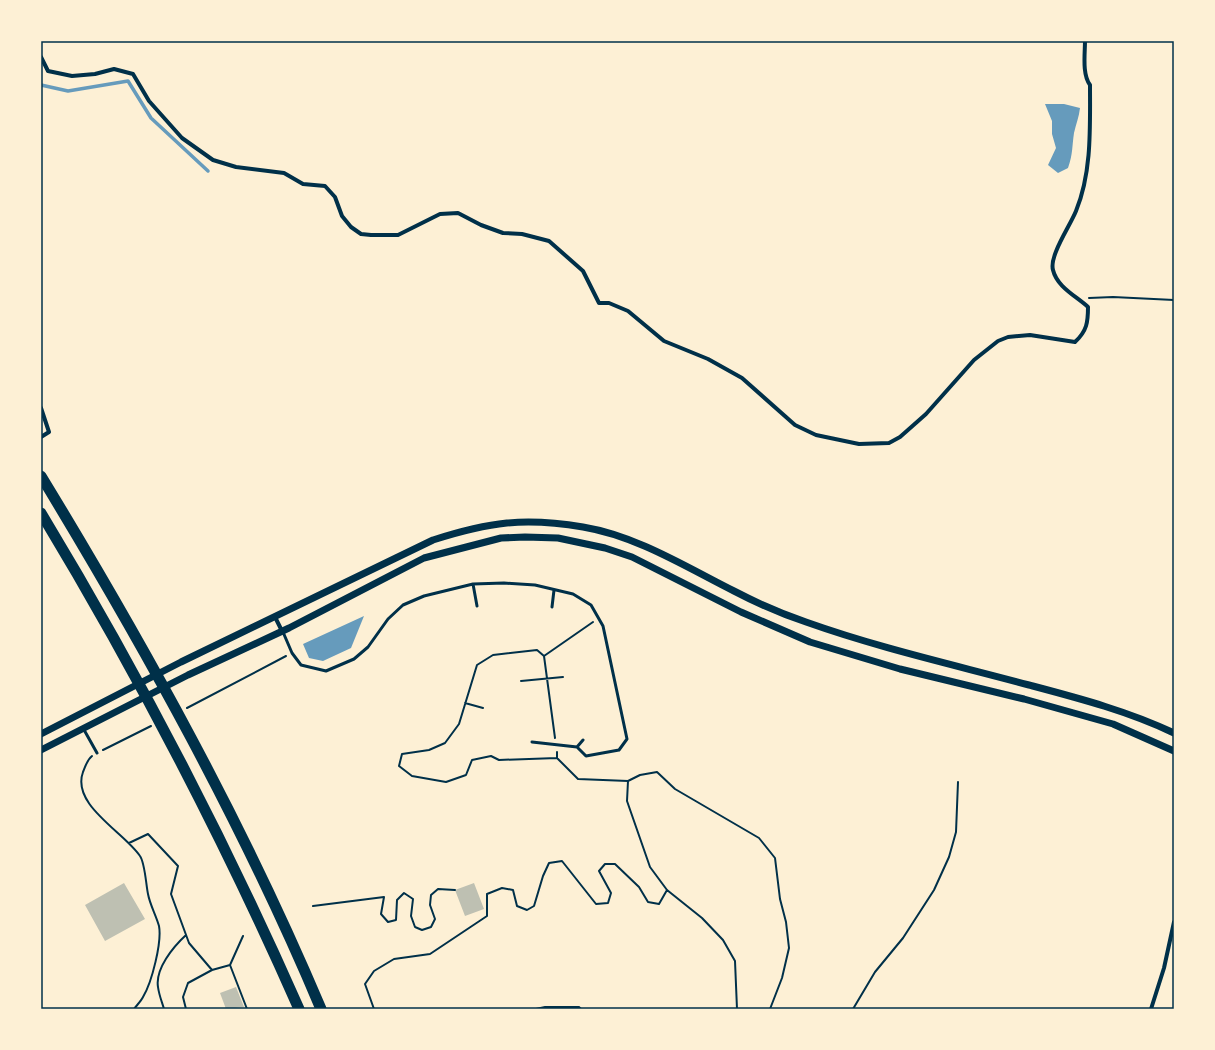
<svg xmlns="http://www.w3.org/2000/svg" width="1215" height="1050" viewBox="0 0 1215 1050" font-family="'Exo 2',sans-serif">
<rect width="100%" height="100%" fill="#fdf0d5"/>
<!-- water -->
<path fill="#669bbc" d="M 1045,104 L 1064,104 L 1080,108 C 1079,117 1076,124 1074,133 C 1072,146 1073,154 1068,168 L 1058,173 L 1048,165 L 1056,148 L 1052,134 L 1052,121 Z
M 364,616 L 351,648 L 323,661 L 309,658 L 303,644 Z"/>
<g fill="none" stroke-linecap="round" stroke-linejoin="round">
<!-- stream -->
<path stroke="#669bbc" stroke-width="3.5" d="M 41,85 L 68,91 L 128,81 L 151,118 L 208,171"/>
</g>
<!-- building -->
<path fill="#bec0b2" d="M 124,883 L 145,919 L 105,941 L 85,905 Z
M 474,883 L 484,909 L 465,916 L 455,890 Z
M 236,987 L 244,1007 L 226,1009 L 220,993 Z"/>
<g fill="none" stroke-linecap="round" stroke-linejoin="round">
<!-- path -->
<path stroke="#003049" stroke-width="2" d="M 1089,298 L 1113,297 L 1174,300
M 544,656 L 537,650 L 493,655 L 477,665 L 459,724 L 445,743 L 429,750 L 402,754 L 399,766 L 412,776 L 446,782 L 466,775 L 472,760 L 491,756 L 499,760 L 557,758
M 521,681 L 563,677
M 465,703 L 483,708
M 187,708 L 286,656
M 555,738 L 544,656 L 593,622
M 103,750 L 151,726
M 557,752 L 557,758 L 578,779 L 628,781
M 92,756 C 87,760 86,765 83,772 C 71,805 124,832 140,856 C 145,863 146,885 148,894 C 150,905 156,915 159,926 C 162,942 152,982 143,997 C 141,1001 137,1005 134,1009
M 129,843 L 148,834 L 178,866 L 171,894 L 189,943 L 212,970 L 188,983 L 183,997 L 186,1009
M 313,906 L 384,897 L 381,914 L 388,922 L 396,920 L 397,900 L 404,893 L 413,899 L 411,916 L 415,927 L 422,930 L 431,927 L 435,919 L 430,905 L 431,895 L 438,889 L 455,890
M 230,965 L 247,1009
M 212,970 L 230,965 L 243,936
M 164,1009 C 162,1002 159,995 158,987 C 155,969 173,947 186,935
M 374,1009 L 365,984 L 374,971 L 394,959 L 430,954 L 487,916 L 487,894 L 502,888 L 513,890 L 517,906 L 527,910 L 534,906 L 543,876 L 549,863 L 562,861 L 596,904 L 608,903 L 611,893 L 599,871 L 605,864 L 615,864 L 639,887 L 648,902 L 659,904 L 667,890
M 536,1009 L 545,1007 L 579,1007 L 581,1009
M 737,1009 L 735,961 L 723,940 L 702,918 L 667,890 L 650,867 L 627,801 L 628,781 L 640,775 L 657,772 L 675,789 L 759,838 L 775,858 L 780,899 L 786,922 L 789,948 L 782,978 L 770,1009
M 853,1009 L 875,972 L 903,938 L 934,890 L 949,857 L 956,832 L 958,782"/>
<!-- service -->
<path stroke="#003049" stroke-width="3" d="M 473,584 L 477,606
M 552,607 L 554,590
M 283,632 L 292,653 L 301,665 L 326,671 L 354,659 L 368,647 L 388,619 L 403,605 L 424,596 L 473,584 L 504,583 L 535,585 L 573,594 L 591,605 L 603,626 L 627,739 L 619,750 L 586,756 L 577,747 L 532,742
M 83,728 L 97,753
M 577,747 L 583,740"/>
<!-- minor -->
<path stroke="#003049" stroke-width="4" d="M 41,57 L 48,71 L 72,76 L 95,74 L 114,69 L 133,74 L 149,101 L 182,138 L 213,160 L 236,167 L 284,173 L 303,184 L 325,186 L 335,197 L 342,216 L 351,227 L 361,234 L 371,235 L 398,235 L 440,214 L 458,213 L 481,225 L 503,233 L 522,234 L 549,241 L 583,271 L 599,303 L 609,303 L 628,311 L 664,341 L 708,359 L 742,378 L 795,425 L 816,435 L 859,444 L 889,443 L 900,437 L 926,414 L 974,360 L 998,341 L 1008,337 L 1030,335 L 1075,342 C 1087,331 1088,322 1088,307 C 1076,296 1057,287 1053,270 C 1049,256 1070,226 1076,211 C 1092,172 1090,127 1090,85 C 1082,74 1085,54 1085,41
M 41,408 L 49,432 L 41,437
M 275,617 L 282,631
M 1151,1009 L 1164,968 L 1174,922"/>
<!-- tertiary -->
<path stroke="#003049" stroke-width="7" d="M 41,734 L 181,662 L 433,540 C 489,522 524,517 583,527 C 637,536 686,567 734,591 C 757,603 782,614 806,622 C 879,648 955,665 1029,685 C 1078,698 1128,711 1174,733
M 41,750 L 188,675 L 289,628 L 424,558 L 501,538 L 525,537 L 558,538 L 605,548 L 632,557 L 741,612 L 810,642 L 900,669 L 1024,699 L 1113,724 L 1174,751"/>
<!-- motorway -->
<path stroke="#003049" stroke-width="11" d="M 41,476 C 145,647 243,824 321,1009
M 41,513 C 137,672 224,839 299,1009"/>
</g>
<!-- border -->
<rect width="1215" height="1050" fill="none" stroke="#fdf0d5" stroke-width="84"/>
<rect x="42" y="42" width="1131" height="966" fill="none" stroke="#003049" stroke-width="1.5"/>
</svg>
